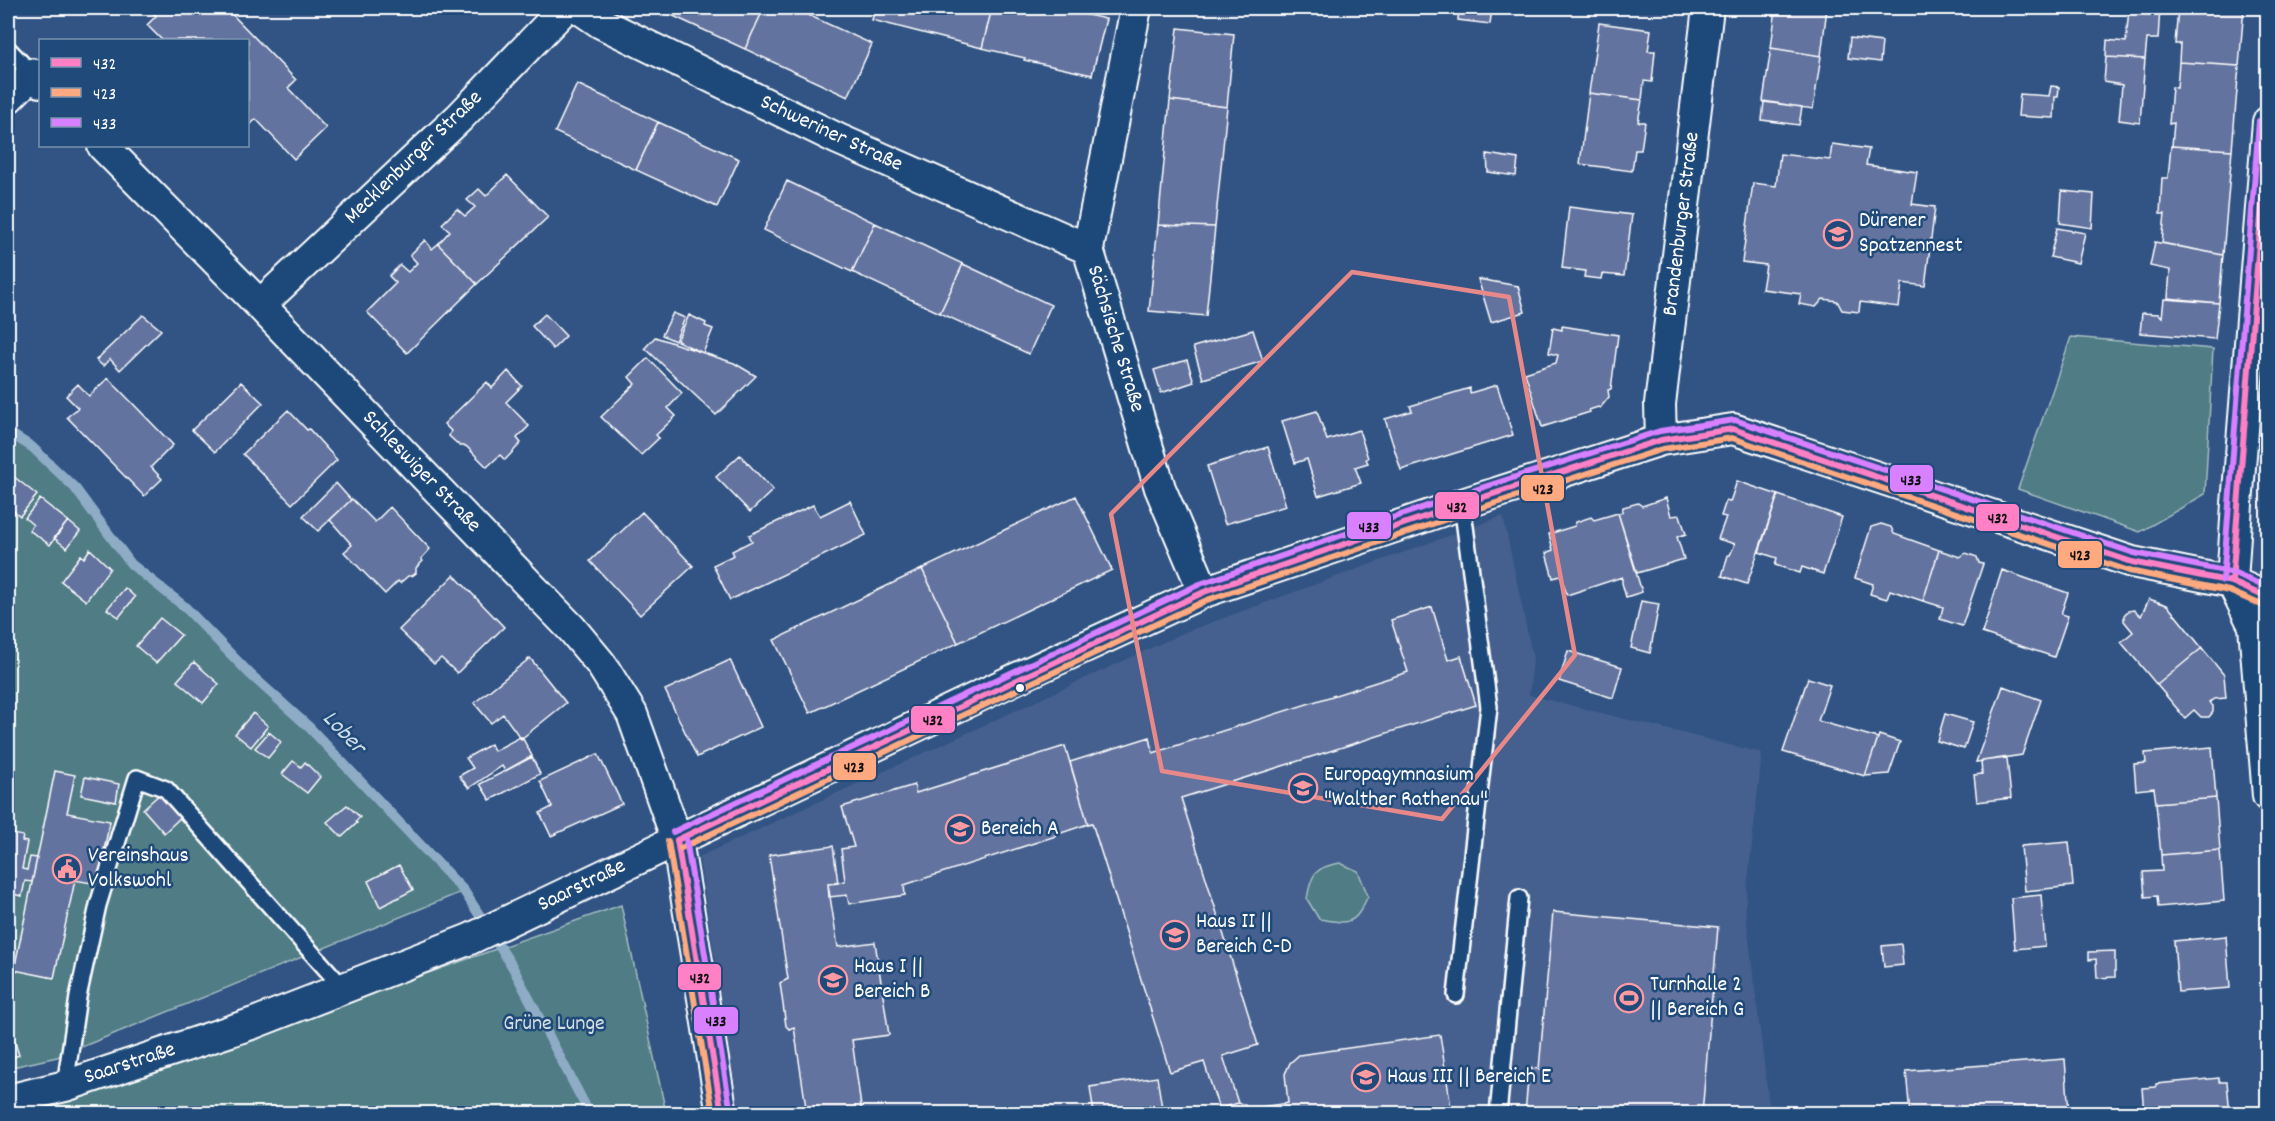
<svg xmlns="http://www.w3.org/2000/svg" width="2275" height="1121" viewBox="0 0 2275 1121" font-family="Dekko,sans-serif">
<rect width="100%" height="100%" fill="#325484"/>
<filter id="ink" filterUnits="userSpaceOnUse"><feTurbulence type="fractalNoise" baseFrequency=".0167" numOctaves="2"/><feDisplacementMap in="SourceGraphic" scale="12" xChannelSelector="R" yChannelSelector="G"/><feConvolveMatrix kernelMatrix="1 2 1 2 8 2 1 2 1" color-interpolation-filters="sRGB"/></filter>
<g filter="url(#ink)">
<!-- built -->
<path fill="#45608e" d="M 1503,516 L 1533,659 L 1529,695 L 1762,753 L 1745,907 L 1770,1113 L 739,1113 L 699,857 L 1188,631 Z"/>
<!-- green -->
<path fill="#4f7c85" stroke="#a7bec2" stroke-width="1.5" d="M 2071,337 L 2213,349 L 2205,494 L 2140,532 L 2018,489 Z
M 8,432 L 32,447 L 75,488 L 131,564 L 185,607 L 250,674 L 309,727 L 464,891 L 57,1057 L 8,1068 Z
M 1340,863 L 1358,871 L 1368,896 C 1354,926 1350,924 1319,919 L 1307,899 C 1311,874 1315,867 1340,863 Z
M 621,905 L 666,1113 L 16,1114 L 96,1090 Z"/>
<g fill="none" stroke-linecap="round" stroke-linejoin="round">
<!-- stream -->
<path stroke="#8eacc5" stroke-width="10" d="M 8,432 L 32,447 L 75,488 L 131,564 L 185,607 L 250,674 L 309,727 L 464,891 L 512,966 L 585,1105 L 586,1114"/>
</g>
<!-- building -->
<path fill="#64739f" stroke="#fff" stroke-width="1.5" d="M 148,8 L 226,8 L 296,80 L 288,88 L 326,128 L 294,159 L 256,119 L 248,127 L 248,40 L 162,40 L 147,25 L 156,16 Z
M 656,8 L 764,8 L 745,49 Z
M 764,8 L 793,8 L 872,44 L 848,97 L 745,49 Z
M 875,8 L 992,8 L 982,48 L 872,20 Z
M 992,8 L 1056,8 L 1106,19 L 1092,75 L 1024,60 L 1025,58 L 982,48 Z
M 1459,8 L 1492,8 L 1490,24 L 1458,20 Z
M 1776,8 L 1827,8 L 1821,56 L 1771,48 Z
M 2129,8 L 2160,8 L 2158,39 L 2147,39 L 2145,59 L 2106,57 L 2107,40 L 2126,42 Z
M 2178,8 L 2244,8 L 2239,66 L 2179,62 L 2180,44 L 2175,44 Z
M 1599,23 L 1651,30 L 1648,51 L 1655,51 L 1652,82 L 1644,81 L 1642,100 L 1589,93 Z
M 1178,28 L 1234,34 L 1227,107 L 1170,100 Z
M 1850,38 L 1882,42 L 1880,62 L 1848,58 Z
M 1771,48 L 1821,56 L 1813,109 L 1763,101 Z
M 2106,57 L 2145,59 L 2140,123 L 2119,120 L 2122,85 L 2104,82 Z
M 2179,62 L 2239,66 L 2232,150 L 2172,146 L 2174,123 L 2169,124 L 2172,87 L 2177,88 Z
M 577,84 L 658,122 L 636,170 L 555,132 Z
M 2051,86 L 2059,87 L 2058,97 L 2055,97 L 2054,118 L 2018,116 L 2020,94 L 2049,96 Z
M 1589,93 L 1642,100 L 1638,122 L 1645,122 L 1641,150 L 1635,150 L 1632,171 L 1580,164 Z
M 1170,100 L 1227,107 L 1215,227 L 1158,225 Z
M 1764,102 L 1802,107 L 1799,125 L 1762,120 Z
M 658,122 L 739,159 L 717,207 L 636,170 Z
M 1832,144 L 1869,149 L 1866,165 L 1917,172 L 1912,204 L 1935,207 L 1925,286 L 1902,283 L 1899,307 L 1860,302 L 1859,312 L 1842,310 L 1837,301 L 1823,299 L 1816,307 L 1799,304 L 1801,294 L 1762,289 L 1766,265 L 1742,262 L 1753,183 L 1776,186 L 1780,154 L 1830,160 Z
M 2171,146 L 2232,150 L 2223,255 L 2162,243 L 2165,214 L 2160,214 L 2162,178 L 2168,178 Z
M 1487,154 L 1518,159 L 1516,176 L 1488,172 Z
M 507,175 L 548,217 L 477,284 L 438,244 L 450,231 L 442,224 L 457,209 L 465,216 L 475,207 L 467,200 L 479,189 L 486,196 Z
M 787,181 L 875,223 L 852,272 L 764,230 Z
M 2062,191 L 2094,194 L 2092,228 L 2060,223 Z
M 1569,207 L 1632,215 L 1624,276 L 1602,274 L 1601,279 L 1584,277 L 1585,271 L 1562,268 Z
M 875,223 L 963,264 L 940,313 L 852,272 Z
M 1158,225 L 1215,227 L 1206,316 L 1149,311 Z
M 2057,228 L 2085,233 L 2078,263 L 2050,257 Z
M 425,240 L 432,249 L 438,244 L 477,284 L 407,353 L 367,312 L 396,283 L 389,276 L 400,265 L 408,272 L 417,263 L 410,255 Z
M 2155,242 L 2223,255 L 2219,303 L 2168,298 L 2170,270 L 2150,266 Z
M 963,264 L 1051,305 L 1029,354 L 940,313 Z
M 1478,279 L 1518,286 L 1525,312 L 1491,322 Z
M 2164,299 L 2219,303 L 2215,339 L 2140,333 L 2142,313 L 2159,314 L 2162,317 Z
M 673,313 L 685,318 L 675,341 L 662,335 Z
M 545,314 L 566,336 L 553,349 L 532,326 Z
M 143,315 L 161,330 L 120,370 L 110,359 L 103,366 L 96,360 Z
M 689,315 L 706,323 L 705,326 L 713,329 L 703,353 L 677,341 Z
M 1562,326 L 1618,335 L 1611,389 L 1608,390 L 1609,397 L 1600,408 L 1598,407 L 1589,410 L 1590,412 L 1542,427 L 1525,373 L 1556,363 L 1558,355 L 1549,353 L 1553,328 L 1562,330 Z
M 1253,330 L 1263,361 L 1203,379 L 1193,347 Z
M 655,337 L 734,363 L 756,376 L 716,415 L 645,348 Z
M 648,358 L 682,393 L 668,408 L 676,416 L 656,435 L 659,438 L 641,455 L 601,417 L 635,384 L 629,377 Z
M 1187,360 L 1194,382 L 1161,393 L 1154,370 Z
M 508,371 L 522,386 L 506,402 L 529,426 L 517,438 L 521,443 L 505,460 L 500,455 L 487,467 L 466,446 L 460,446 L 449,436 L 451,431 L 444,424 L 487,382 L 492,388 Z
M 108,378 L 173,445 L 151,467 L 162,479 L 144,496 L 67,417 L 78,408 L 66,396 L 78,384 L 89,396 Z
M 241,382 L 263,403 L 215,452 L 192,430 Z
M 1497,385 L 1513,435 L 1401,470 L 1385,419 L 1412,411 L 1410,406 L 1470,388 L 1470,393 Z
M 288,410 L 307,430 L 309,429 L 337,460 L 292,504 L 243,454 Z
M 1317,411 L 1327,440 L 1359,430 L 1368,458 L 1366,459 L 1368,463 L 1355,467 L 1361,483 L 1318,496 L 1307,459 L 1295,463 L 1282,421 Z
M 1268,447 L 1286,506 L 1225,524 L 1207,466 Z
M 740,455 L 773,490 L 750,512 L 716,477 Z
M 13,476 L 37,495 L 20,516 L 8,506 L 8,482 Z
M 1737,481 L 1778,495 L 1747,584 L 1722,576 L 1728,555 L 1730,555 L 1735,544 L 1718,539 L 1726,517 L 1721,516 L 1726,501 L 1730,502 Z
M 336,483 L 351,500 L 318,531 L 303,516 Z
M 1778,495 L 1842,517 L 1823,574 L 1802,567 L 1800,573 L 1775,565 L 1777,558 L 1759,552 Z
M 1076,496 L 1112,570 L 958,643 L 922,569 Z
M 1666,498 L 1671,516 L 1680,515 L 1686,534 L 1677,537 L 1684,559 L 1637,573 L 1618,513 L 1622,512 L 1623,507 L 1638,503 L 1642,506 Z
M 40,499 L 68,521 L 50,545 L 29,530 L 33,525 L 25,518 Z
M 352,499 L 375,522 L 390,507 L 430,549 L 421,559 L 423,561 L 416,568 L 416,573 L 412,576 L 408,576 L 400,583 L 398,581 L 385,594 L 344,552 L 352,545 L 330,520 Z
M 850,501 L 866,535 L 730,600 L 713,565 L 734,555 L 732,551 L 752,541 L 749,535 L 813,505 L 820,516 Z
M 642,512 L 693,566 L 640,615 L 590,561 Z
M 1618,513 L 1642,592 L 1626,597 L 1622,583 L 1622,577 L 1567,595 L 1561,576 L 1553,578 L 1546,553 L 1553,550 L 1549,534 L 1575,526 L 1576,522 L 1591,517 L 1594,520 Z
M 68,521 L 80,531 L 67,548 L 54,538 Z
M 1881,524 L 1891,527 L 1894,534 L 1939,550 L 1923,601 L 1890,590 L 1887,599 L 1870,594 L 1873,584 L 1855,578 L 1871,527 Z
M 90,549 L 110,568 L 86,601 L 61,581 L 81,555 L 84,558 Z
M 1939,550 L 1960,557 L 1966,553 L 1977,557 L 1979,563 L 1983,564 L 1962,626 L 1940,619 L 1943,607 L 1923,601 Z
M 922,569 L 958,643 L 810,713 L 774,640 Z
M 2002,570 L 2068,593 L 2061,614 L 2068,616 L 2054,657 L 1982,633 Z
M 454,575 L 504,627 L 457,673 L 441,658 L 434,664 L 399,630 Z
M 125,588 L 135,597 L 119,617 L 107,609 Z
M 2149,599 L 2167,605 L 2202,648 L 2157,685 L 2121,642 L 2133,632 L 2124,621 L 2124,615 L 2128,611 L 2134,610 L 2141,616 Z
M 1641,601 L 1659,604 L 1650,653 L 1631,648 Z
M 1432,607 L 1448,660 L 1461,656 L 1476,705 L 1181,798 L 1258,1045 L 1223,1056 L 1238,1103 L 1219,1109 L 1204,1062 L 1170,1072 L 1092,823 L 1088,824 L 1070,762 L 1150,737 L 1153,753 L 1408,672 L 1391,620 Z
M 160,618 L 181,635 L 156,663 L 136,646 Z
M 2202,648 L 2224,675 L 2226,698 L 2214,699 L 2209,702 L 2213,706 L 2213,712 L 2209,717 L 2201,717 L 2194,710 L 2185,718 L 2157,685 Z
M 1568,651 L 1622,667 L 1613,698 L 1559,681 Z
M 530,658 L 566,703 L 521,739 L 503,714 L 491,723 L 474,703 Z
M 730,660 L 761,727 L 697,757 L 665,690 Z
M 194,662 L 219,684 L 203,703 L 177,681 Z
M 1808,678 L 1830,685 L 1818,721 L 1878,738 L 1865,776 L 1783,752 Z
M 2003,686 L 2041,700 L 2022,755 L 1976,762 Z
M 253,713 L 268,726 L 251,747 L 235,734 Z
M 1945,714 L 1973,722 L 1964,749 L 1937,741 Z
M 269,732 L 281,742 L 268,758 L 255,748 Z
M 1879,735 L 1900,742 L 1889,774 L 1865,776 Z
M 520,737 L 522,737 L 532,756 L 505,771 L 502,766 L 469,788 L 459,776 L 473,768 L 466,758 L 491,744 L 494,751 Z
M 1065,746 L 1088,824 L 1055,835 L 1056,836 L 904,885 L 905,895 L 849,904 L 847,895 L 829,897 L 828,884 L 845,881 L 841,849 L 854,847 L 842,807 L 914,785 L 916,793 Z
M 2212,747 L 2216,798 L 2156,803 L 2154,788 L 2136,790 L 2134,764 L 2146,763 L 2145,753 Z
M 598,754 L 622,804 L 551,836 L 540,813 L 552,807 L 540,781 Z
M 532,757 L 540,774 L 490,800 L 480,784 Z
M 2007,758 L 2011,798 L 1977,802 L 1974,775 L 1982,774 L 1981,761 Z
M 293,761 L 301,767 L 305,762 L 320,777 L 307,793 L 282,774 Z
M 55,771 L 75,775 L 67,813 L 110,821 L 97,884 L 75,880 L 54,978 L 14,970 Z
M 85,777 L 119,784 L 116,802 L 81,795 Z
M 161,793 L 182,816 L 164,833 L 143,809 Z
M 2216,798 L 2220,850 L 2161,855 L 2156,803 Z
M 347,805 L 360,817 L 356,821 L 357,823 L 342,837 L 327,822 Z
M 8,833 L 23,836 L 22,841 L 27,842 L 22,869 L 27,870 L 30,857 L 37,858 L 32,882 L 25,881 L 22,896 L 8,893 Z
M 2069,842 L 2073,886 L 2025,891 L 2021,846 Z
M 833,846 L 838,883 L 828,884 L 838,947 L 875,942 L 889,1035 L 852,1040 L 862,1114 L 807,1114 L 794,1027 L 789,1029 L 786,1026 L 780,983 L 788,979 L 769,855 Z
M 2220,850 L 2224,901 L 2158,907 L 2157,896 L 2145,897 L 2143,872 L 2162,871 L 2161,855 Z
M 399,865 L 413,890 L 380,907 L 368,881 Z
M 2041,895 L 2045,946 L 2015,949 L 2011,898 Z
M 1553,912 L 1718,927 L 1702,1114 L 1525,1114 L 1529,1068 L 1539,1069 Z
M 2226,936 L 2230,988 L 2178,992 L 2174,941 Z
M 1901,944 L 1903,965 L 1884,967 L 1882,946 Z
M 2115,951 L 2115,977 L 2097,978 L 2096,959 L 2089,960 L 2089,952 Z
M 11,1030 L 19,1055 L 8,1059 L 8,1031 Z
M 1440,1035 L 1452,1114 L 1216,1114 L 1219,1109 L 1238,1103 L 1244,1104 L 1248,1109 L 1288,1103 L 1285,1074 L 1290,1063 L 1299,1055 Z
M 2065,1059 L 2069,1114 L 1910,1114 L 1906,1071 Z
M 1157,1077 L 1163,1114 L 1094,1114 L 1090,1087 Z
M 2219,1078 L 2219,1082 L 2227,1082 L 2230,1114 L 2144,1114 L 2142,1088 L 2156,1087 L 2156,1084 Z"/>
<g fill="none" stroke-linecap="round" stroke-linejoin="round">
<!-- lane casing -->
<g stroke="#fff" stroke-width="20">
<path id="lane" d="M 8,49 L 32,74
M 1456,995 L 1489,707 L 1462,504
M 65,1086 L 78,997 L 98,905 L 137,778 L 166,789 L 344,989
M 1498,1114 L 1519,898"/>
</g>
<!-- street casing -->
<g stroke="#fff" stroke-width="34">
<path id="street" d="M 579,8 L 601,23 L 838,139 L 1088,249
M 1136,8 L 1088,249 L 1160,488 L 1204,592
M 8,98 L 32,74 L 40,82
M 2268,122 L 2237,504 L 2232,582 L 2254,626 L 2268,796
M 103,146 L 260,305 L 572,629 L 601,664 L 632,714 L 677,840 L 722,1114
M 260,305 L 459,118 L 565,8
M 1661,440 L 1660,404 L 1708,8
M 8,1100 L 65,1086 L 254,1023 L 470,939 L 1015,679 L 1204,592 L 1462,504 L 1661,440 L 1733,429 L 2132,562 L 2232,582 L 2268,598"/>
</g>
<!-- lane -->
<use href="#lane" stroke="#1f4a7a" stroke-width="15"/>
<!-- street -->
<use href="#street" stroke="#1f4a7a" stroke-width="30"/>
<!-- bus-1 casing -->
<g stroke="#1f4a7a" stroke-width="10">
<path id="bus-1" d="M 2232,582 L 2268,128
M 677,840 L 1204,592 L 1462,504 L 1661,440 L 1733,429 L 2132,562 L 2232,582 L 2268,598
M 677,840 L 722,1114"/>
</g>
<!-- bus-2 casing -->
<g stroke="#1f4a7a" stroke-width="10">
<path id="bus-2" d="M 668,841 L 713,1114
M 681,848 L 1207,600 L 1465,513 L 1663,449 L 1732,438 L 2129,571 L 2229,591 L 2264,606"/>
</g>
<!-- bus-3 casing -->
<g stroke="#1f4a7a" stroke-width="10">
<path id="bus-3" d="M 2223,581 L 2259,121
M 673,832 L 1200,584 L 1459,495 L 1660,431 L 1735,420 L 2134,553 L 2235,573 L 2268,588
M 686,839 L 731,1113"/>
</g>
<!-- bus-1 -->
<use href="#bus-1" stroke="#ff80c5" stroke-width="6"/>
<!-- bus-2 -->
<use href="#bus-2" stroke="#ffa980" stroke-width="6"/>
<!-- bus-3 -->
<use href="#bus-3" stroke="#d880ff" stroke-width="6"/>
</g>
</g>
<!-- marked area -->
<path fill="none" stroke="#e88989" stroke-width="4.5" stroke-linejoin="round" d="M 1352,272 L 1509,297 L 1575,655 L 1442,819 L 1162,771 L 1111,514 Z"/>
<!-- icons -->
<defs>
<g id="school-ring" transform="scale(1.5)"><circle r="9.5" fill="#1f4a7a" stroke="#ff9aa2" stroke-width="1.5"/><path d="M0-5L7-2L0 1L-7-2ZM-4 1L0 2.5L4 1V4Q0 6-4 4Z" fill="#ff9aa2"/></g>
<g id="civic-ring" transform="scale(1.5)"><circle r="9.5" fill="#1f4a7a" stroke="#ff9aa2" stroke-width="1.5"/><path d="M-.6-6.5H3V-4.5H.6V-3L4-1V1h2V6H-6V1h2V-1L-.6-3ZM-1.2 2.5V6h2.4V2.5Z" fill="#ff9aa2"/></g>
<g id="stadium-ring" transform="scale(1.5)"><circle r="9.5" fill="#1f4a7a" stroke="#ff9aa2" stroke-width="1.5"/><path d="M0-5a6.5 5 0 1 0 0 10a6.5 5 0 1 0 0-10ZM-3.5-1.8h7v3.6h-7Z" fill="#ff9aa2"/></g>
</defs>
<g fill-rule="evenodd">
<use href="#school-ring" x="1838" y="234"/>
<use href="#school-ring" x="1303" y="788"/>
<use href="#school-ring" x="960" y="829"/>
<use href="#civic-ring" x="67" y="869"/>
<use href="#school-ring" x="1175" y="935"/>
<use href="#school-ring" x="833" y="980"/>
<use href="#stadium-ring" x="1629" y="998"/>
<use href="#school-ring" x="1366" y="1077"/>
</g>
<!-- markers -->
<circle fill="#fff" stroke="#1f4a7a" stroke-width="2" cx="1020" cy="688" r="5"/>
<g text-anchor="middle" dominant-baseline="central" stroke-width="5" stroke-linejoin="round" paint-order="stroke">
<!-- street labels -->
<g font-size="22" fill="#fff" stroke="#1f4a7a">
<text transform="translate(831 134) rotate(25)">Schweriner Straße</text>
<text transform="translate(414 158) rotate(-44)">Mecklenburger Straße</text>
<text transform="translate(1682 224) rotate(-83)">Brandenburger Straße</text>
<text transform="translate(1115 339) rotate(73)">Sächsische Straße</text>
<text transform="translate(421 472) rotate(46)">Schleswiger Straße</text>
<text transform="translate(582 886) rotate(-26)">Saarstraße</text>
<text transform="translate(130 1064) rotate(-18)">Saarstraße</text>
</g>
<!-- poi labels -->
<g font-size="22" fill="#fff" stroke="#1f4a7a" text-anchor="start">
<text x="1859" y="221">Dürener<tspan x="1859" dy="25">Spatzennest</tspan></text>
<text x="1324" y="775">Europagymnasium<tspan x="1324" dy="25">"Walther Rathenau"</tspan></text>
<text x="981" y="829">Bereich A</text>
<text x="88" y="856">Vereinshaus<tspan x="88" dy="25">Volkswohl</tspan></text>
<text x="1196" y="922">Haus II ||<tspan x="1196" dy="25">Bereich C-D</tspan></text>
<text x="854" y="967">Haus I ||<tspan x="854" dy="25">Bereich B</tspan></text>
<text x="1650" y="985">Turnhalle 2<tspan x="1650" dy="25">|| Bereich G</tspan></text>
<text x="1387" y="1077">Haus III || Bereich E</text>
</g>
<!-- park labels -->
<g font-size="22" fill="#d3dee0" stroke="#1f4a7a">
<text x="554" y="1024">Grüne Lunge</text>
</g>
<!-- water labels -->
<g font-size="24" font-style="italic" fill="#d0dce7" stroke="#1f4a7a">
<text transform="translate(343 733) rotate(46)">Lober</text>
</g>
</g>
<g stroke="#1f4a7a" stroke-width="2">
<rect x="1889" y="464" width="45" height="29" rx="6" fill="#d880ff"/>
<rect x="1520" y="474" width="45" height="28" rx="6" fill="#ffa980"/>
<rect x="1434" y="491" width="46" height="29" rx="6" fill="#ff80c5"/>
<rect x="1975" y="503" width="45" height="29" rx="6" fill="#ff80c5"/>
<rect x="1346" y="511" width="46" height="29" rx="6" fill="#d880ff"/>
<rect x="2057" y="540" width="46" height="29" rx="6" fill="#ffa980"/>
<rect x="910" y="705" width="46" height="29" rx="6" fill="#ff80c5"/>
<rect x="832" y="752" width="45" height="29" rx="6" fill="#ffa980"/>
<rect x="677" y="963" width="45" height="28" rx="6" fill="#ff80c5"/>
<rect x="693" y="1006" width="46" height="29" rx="6" fill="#d880ff"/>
</g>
<g font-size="16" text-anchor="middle" font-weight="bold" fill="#111">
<text x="1911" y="485">433</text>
<text x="1543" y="494">423</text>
<text x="1457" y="512">432</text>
<text x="1998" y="523">432</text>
<text x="1369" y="532">433</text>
<text x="2080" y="560">423</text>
<text x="933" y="725">432</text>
<text x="854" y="772">423</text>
<text x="700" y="983">432</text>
<text x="716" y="1026">433</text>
</g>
<!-- margin -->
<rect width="2275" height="1121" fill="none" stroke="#1f4a7a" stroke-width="30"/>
<rect x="15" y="15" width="2245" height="1091" fill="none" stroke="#fff" stroke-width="2" filter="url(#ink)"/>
<!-- legend -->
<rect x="39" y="39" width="210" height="108" fill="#1f4a7a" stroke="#7992af" stroke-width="1.5"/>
<rect x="51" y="58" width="30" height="9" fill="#ff80c5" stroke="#7992af" stroke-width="1.5"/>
<text x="93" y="69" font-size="18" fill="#ffffff">432</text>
<rect x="51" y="88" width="30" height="9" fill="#ffa980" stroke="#7992af" stroke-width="1.5"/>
<text x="93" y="99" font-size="18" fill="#ffffff">423</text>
<rect x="51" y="118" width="30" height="9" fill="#d880ff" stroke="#7992af" stroke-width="1.5"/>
<text x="93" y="129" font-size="18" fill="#ffffff">433</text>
</svg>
